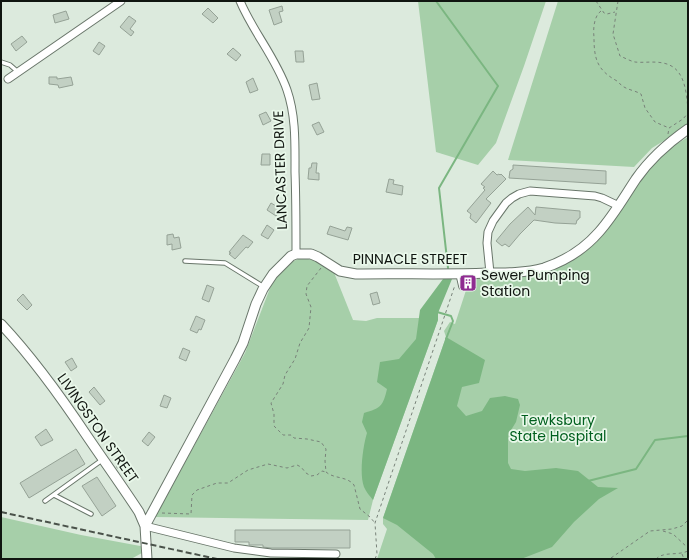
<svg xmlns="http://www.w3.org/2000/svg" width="689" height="560" viewBox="0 0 689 560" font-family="Poppins,sans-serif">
<rect width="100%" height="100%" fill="#dceadd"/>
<!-- green -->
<path fill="#a6cfa9" d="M 418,1 L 546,1 L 524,66 L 496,143 L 478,165 L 436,152 Z
M 558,1 L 688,1 L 688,126 L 652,148 L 634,167 L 508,160 Z
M 688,137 L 688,559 L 377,559 L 387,529 L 383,524 L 383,518 L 446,337 L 444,331 L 450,322 L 455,324 L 471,275 L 543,271 L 602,235 L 625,205 L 644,174 L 667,150 Z
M 304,258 L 316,261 L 333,270 L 353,320 L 366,321 L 377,318 L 428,318 L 438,320 L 373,500 L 368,520 L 155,517 L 245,353 L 272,283 C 279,270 289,260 304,258 Z
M 1,517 L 81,535 L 151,548 L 131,559 L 1,559 Z"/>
<!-- water -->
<path fill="#7bb681" d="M 443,279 L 452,279 L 438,313 L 438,320 L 373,500 C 370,496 366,492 364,487 C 359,474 363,446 367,433 L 362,422 L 364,413 C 381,408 383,406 387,389 L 377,382 L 380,362 L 399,359 L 416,339 L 420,310 Z
M 446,337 L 485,360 L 479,383 L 462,387 L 457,406 L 466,416 L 482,411 L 490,398 L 505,396 L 518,399 L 520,405 L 516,422 L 508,435 L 508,463 L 511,469 L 525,471 L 556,468 L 578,471 L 598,487 L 618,488 L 599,499 L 574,522 L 552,547 L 521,559 L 436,559 L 433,554 L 397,525 L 383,518 Z"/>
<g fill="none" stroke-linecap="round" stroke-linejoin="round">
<!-- stream -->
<path stroke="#7bb681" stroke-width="2" d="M 436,1 L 498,86 L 439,188 L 448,268
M 437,312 L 451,316 L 453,321 L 446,339
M 588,481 L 636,469 L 655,440 L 688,436"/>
</g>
<!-- building -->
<path fill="#c2d0c3" stroke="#95a296" d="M 282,6 L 283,11 L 279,12 L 282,22 L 274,25 L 269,10 Z
M 208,8 L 218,18 L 213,23 L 202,14 Z
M 66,11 L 69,19 L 55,23 L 53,15 Z
M 129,16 L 136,21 L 130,29 L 134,32 L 131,36 L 120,27 Z
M 22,36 L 27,42 L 16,51 L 11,44 Z
M 99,42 L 105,46 L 99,55 L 93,51 Z
M 233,48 L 241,55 L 236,61 L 227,54 Z
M 295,51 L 303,51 L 304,62 L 296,62 Z
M 49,77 L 57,77 L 57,79 L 71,77 L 73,85 L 59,88 L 58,85 L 49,84 Z
M 253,78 L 258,90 L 250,93 L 246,82 Z
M 317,83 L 320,99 L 312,100 L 309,85 Z
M 266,112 L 271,121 L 263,125 L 259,115 Z
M 319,122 L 324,132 L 317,135 L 312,125 Z
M 262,154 L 270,154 L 270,165 L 261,165 Z
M 312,163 L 317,163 L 316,173 L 319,173 L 319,180 L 308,179 L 309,168 L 311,168 Z
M 513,165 L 606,171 L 606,184 L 509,178 L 510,171 L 513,169 Z
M 493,171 L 497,175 L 499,174 L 500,175 L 501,174 L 506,179 L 486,199 L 491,203 L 476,223 L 470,218 L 471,214 L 467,211 L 485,190 L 483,188 L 485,187 L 481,184 Z
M 389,179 L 394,180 L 393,184 L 403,186 L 402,195 L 386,192 Z
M 271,203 L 281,209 L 276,216 L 267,210 Z
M 528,207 L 535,215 L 536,207 L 580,211 L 580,218 L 579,218 L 578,220 L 577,220 L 576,224 L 555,223 L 534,220 L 520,234 L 509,247 L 505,244 L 502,246 L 496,241 L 510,224 Z
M 267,225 L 274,230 L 268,239 L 261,235 Z
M 330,226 L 345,231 L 347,227 L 352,228 L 348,240 L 327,234 Z
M 173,234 L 174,238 L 179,237 L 181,248 L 172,250 L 172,244 L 167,245 L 167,235 Z
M 243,235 L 253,242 L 248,248 L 246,247 L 235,259 L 229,254 L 231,253 L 229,252 Z
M 207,285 L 214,288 L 209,302 L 202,299 Z
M 377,292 L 380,303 L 373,305 L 370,294 Z
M 23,294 L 32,305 L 27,310 L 17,300 Z
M 196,316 L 205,320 L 201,330 L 199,329 L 197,333 L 190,330 Z
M 183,348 L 190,351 L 186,361 L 179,358 Z
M 72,358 L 77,367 L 71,371 L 65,362 Z
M 94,387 L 105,401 L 100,405 L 89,392 Z
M 164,395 L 171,398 L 167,408 L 160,406 Z
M 46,429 L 53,440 L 41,446 L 35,437 Z
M 149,432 L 155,437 L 148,446 L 142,441 Z
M 76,449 L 85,464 L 29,498 L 20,483 Z
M 122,458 L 122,461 L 128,461 L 129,468 L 117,468 L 116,459 Z
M 97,477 L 116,506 L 102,516 L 82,486 Z
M 235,530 L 350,530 L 350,548 L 271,548 L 263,547 L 263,545 L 249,545 L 249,542 L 235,542 Z"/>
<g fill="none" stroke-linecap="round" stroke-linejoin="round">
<!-- service casing -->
<g stroke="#69766a" stroke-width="5.5">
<path id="service" d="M 1,62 L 10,65 L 18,72
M 185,261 L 225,263 L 264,287
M 458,274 L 461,287
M 54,495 L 91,514
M 45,501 L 102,460"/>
</g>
<!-- minor casing -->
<g stroke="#69766a" stroke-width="9">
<path id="minor" d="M 240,1 C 253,32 276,58 287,90 C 296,116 295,144 295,172 C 296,199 296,227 296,254
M 8,79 L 121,1
M 490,273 L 487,243 L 488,232 L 493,221 L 506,203 L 512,198 L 519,194 L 530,191 L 595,196 L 602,198 L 619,206
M 145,526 L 234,548 L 271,553 L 336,554"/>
</g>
<!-- tertiary casing -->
<g stroke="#69766a" stroke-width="11">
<path id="tertiary" d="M 1,324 C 33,358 61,397 87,436 C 104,461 122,486 139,512 L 145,526 L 147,559
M 145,526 L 235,359 L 243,343 L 256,304 L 263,289 L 273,274 L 291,256 L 296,254 L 311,254 L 318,257 L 340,271 L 356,274 C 400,273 443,275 487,273 C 505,273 526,273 544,268 C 565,261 585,248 599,232 C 614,215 624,197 636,179 C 650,159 668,143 688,129"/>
</g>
<!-- path -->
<path stroke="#788279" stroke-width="1" stroke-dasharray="3 3" stroke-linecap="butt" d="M 596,1 L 604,13 L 607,14 L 615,12
M 618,1 L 613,34 L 620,56 C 625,58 630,61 635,62 C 643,63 654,61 663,63 C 685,67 686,91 688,109
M 601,11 C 594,16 593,29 594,37 C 594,59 597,70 617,81 C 620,83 621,86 624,87 C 629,90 636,91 641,94 L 645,108 L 655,122 L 669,128
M 668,134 L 669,128 L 683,119 L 688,113
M 321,268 L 307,286 L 306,294 L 311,307 L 309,328 L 300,343 L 295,359 L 285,375 L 283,384 L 271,403 L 274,414 L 274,426 L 283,435 L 291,435 L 294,438 L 307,439 L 321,442 L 326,449 L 325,461 L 326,472 C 334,479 347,476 354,485 L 360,509 L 370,517 L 375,523
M 162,513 L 191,514 L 192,495 L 197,490 L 217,483 L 228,483 L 248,470 L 268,464 L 287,468 L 297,465 L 301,467 L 306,473 L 311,476 L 317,475 L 322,471 L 326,472
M 663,531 L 673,534 L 688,548
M 682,554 L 684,559
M 611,558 L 650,531 L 672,529 L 682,526 L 688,520
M 375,559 L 377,554 L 375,523 L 455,285
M 617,559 L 630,559
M 656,559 C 664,551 677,556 688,551"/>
<!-- service -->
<use href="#service" stroke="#fff" stroke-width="3.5"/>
<!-- minor -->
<use href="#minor" stroke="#fff" stroke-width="7"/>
<!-- tertiary -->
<use href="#tertiary" stroke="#fff" stroke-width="9"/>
<!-- rail -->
<path stroke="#4a524a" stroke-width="2" stroke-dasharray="6 3" stroke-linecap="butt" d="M 1,512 L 217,559"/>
</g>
<!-- icons -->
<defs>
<g id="building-square" transform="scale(0.9)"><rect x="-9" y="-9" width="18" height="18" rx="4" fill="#8f2b91" stroke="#e9f8ea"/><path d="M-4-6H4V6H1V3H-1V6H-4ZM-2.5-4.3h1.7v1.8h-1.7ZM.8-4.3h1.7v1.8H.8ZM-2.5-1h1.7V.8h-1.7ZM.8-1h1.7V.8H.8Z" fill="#fff"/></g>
</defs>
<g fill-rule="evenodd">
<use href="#building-square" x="468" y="283"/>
</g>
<g text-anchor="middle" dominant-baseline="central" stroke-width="3.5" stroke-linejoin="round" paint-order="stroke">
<!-- street labels -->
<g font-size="14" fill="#101510" stroke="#e9f8ea">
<text transform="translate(280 170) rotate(-92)">LANCASTER DRIVE</text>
<text x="410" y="259">PINNACLE STREET</text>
<text transform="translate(98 428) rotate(55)">LIVINGSTON STREET</text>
</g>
<!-- poi labels -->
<g font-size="14" fill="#101510" stroke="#e9f8ea" text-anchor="start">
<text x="481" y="275">Sewer Pumping<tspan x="481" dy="16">Station</tspan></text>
</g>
<!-- park labels -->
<g font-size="14" fill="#005f1e" stroke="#e9f8ea">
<text x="558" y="420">Tewksbury<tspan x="558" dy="16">State Hospital</tspan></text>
</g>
</g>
<!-- border -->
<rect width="689" height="560" fill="none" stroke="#101510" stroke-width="4"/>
</svg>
